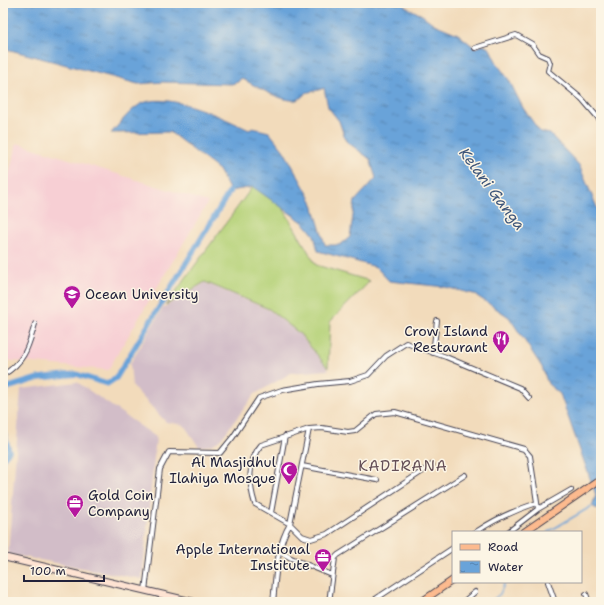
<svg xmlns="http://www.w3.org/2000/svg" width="604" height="605" viewBox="0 0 604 605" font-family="'Shantell Sans',sans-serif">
<defs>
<pattern id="water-ripples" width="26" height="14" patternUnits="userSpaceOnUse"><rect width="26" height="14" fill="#69a3d9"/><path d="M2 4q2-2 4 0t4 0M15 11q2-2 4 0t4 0" fill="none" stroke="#5684b1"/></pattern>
</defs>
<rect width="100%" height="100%" fill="#fcf5e5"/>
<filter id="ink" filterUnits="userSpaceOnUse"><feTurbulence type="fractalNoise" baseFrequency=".025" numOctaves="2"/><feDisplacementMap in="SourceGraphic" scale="8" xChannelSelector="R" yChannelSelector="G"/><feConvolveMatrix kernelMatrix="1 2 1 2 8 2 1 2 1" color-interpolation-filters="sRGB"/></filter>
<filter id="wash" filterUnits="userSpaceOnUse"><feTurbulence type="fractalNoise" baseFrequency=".012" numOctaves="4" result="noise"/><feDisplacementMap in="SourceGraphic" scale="16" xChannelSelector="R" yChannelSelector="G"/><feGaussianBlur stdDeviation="0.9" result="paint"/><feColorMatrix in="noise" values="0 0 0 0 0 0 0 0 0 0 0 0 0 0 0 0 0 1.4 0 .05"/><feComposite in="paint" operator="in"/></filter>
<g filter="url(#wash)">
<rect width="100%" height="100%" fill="#f2dbbb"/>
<!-- built -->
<path fill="#f7cfd4" d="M 17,143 L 208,202 L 108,370 L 3,360 L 3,198 Z"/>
<!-- industrial -->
<path fill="#d2bdc8" d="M 205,283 L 269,310 L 299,334 L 329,370 L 291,373 L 255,394 L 220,440 L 211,445 L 199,447 L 184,425 L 166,422 L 132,386 L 130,364 L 163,308 Z
M 77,382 L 156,437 L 142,579 L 8,554 L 21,389 Z"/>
<!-- grass -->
<path fill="#b5d278" stroke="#6c7a5a" d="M 253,186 L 283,208 L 316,265 L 370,281 L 330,322 L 328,368 L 300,334 L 269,309 L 205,282 L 166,305 Z"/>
<!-- water -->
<path fill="url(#water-ripples)" stroke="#46628a" d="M 3,3 L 403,3 L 404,6 L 422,15 L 434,24 L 458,34 L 475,48 L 484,45 L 490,49 L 498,65 L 509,80 L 523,108 L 540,132 L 550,134 L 579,165 L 601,217 L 601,511 L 592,506 L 596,495 L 560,394 L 548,384 L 542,367 L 509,317 L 474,294 L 445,287 L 389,281 L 376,267 L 318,251 L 314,235 L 304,223 L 253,187 L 230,191 L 219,170 L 170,132 L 111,133 C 120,124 131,108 143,103 C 170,92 224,118 249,130 L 253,128 L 269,132 L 284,151 L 312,201 L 325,245 L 340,245 L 350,237 L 355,201 L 376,178 L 370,159 L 346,141 L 339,121 L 328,107 L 324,88 C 318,91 310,91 306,93 C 302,96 301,99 296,100 C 281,102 254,85 241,78 L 238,82 L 231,84 L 163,82 L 138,84 L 3,48 Z"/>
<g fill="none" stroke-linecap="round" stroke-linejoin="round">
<!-- stream -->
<path stroke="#69a3d9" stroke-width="1.5" d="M 548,532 L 592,506
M 490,602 L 500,594 L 505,582"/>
<!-- canal -->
<path stroke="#69a3d9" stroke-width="5.5" d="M 3,389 L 39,378 L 76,374 L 107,384 L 116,378 L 230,191
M 3,430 L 9,451 L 3,458"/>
</g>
</g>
<g filter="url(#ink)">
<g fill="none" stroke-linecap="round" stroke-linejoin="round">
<!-- street casing -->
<g stroke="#413e4e" stroke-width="6">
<path id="street" d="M 420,3 L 422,3
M 475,48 L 516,35 L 532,44 L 539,54 L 548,58 L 550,63 L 548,71 L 582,99 L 601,121
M 433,353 L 437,321
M 3,375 C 25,362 28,347 35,324
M 309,429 L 290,524 L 302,536 L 311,539 L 327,534 L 432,465
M 302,466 L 377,480
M 538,509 L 571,490
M 271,513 L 285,436
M 476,532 C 495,519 515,510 537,503
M 279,551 L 291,558 L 332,575
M 548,582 L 555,602
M 145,591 L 160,469 L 169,452 L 220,453 L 233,437 L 259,398 L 282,390 L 318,384 L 350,381 L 368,375 L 386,356 L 406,343 L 446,357 L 520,388 L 529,398
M 586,594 L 589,602
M 273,602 C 276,576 276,547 290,524 L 255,504 C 249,485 247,461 261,445 L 309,429 L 322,428 L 348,432 L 355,431 L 376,414 L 395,412 L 524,449 L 530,456 L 538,509 L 508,532
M 329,602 L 335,558 L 338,555 L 465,475
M 371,602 L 453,548
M 463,602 L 475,592"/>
</g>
<!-- secondary casing -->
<g stroke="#413e4e" stroke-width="8">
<path id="secondary" d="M 3,557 L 194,602"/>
</g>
<!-- primary casing -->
<g stroke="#413e4e" stroke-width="8">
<path id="primary" d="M 524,532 L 601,479
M 421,602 L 453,580"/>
</g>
<!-- street -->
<use href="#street" stroke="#fff" stroke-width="4"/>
<!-- secondary -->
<use href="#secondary" stroke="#fee3d2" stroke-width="6"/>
<!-- primary -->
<use href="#primary" stroke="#fcba8e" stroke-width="6"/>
</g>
</g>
<!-- icons -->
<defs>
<g id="university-pin" transform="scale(0.9)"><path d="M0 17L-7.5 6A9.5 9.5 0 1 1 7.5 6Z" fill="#b5179e" stroke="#fcf5e5"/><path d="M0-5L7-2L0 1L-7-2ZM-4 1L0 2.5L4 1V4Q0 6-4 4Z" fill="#fff"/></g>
<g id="restaurant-pin" transform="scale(0.9)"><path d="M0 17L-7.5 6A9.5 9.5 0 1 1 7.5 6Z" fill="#b5179e" stroke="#fcf5e5"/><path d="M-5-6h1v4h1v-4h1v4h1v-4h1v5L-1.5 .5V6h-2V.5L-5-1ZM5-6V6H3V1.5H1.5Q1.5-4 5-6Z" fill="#fff"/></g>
<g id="mosque-pin" transform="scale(0.9)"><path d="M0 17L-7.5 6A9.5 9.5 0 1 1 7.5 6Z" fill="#b5179e" stroke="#fcf5e5"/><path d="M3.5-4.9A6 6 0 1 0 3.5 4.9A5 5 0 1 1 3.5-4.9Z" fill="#fff"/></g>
<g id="office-pin" transform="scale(0.9)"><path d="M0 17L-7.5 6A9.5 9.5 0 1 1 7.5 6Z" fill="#b5179e" stroke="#fcf5e5"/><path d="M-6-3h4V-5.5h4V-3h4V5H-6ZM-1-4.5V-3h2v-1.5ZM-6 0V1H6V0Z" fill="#fff"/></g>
</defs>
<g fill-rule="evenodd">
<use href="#university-pin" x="72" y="294"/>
<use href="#restaurant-pin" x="501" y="339"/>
<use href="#mosque-pin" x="289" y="470"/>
<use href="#office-pin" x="75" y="503"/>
<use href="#office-pin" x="323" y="557"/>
</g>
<g text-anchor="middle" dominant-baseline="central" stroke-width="3" stroke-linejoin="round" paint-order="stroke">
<!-- poi labels -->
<g font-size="14" fill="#22223b" stroke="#fcf5e5" text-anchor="end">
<text x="85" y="294" text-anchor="start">Ocean University</text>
<text x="488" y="331">Crow Island<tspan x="488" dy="16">Restaurant</tspan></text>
<text x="276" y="462">Al Masjidhul<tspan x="276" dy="16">Ilahiya Mosque</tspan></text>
<text x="88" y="495" text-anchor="start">Gold Coin<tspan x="88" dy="16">Company</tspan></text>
<text x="310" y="549">Apple International<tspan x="310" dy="16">Institute</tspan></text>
</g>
<!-- water labels -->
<g font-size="15" font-style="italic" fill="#3e567a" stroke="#fcf5e5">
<text transform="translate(492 189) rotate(53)">Kelani Ganga</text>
</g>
<!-- neighbourhood labels -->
<g font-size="15" letter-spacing="1" fill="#654f57" stroke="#fcf5e5">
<text x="403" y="466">KADIRANA</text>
</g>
</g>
<!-- margin -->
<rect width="604" height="605" fill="none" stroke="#fcf5e5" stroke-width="16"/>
<!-- legend -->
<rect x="452" y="531" width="130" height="52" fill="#fcf5e5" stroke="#a5a1a1"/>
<rect x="460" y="544" width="20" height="6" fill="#fcba8e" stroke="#a5a1a1"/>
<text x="488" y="551" font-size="12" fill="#22223b">Road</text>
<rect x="460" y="561" width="20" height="12" fill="url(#water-ripples)" stroke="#a5a1a1"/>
<text x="488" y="571" font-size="12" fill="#22223b">Water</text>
<!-- scale -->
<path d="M24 575v6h80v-6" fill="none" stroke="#22223b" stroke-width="2"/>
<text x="30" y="575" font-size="12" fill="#22223b" stroke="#fcf5e5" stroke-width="3" paint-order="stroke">100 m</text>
</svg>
